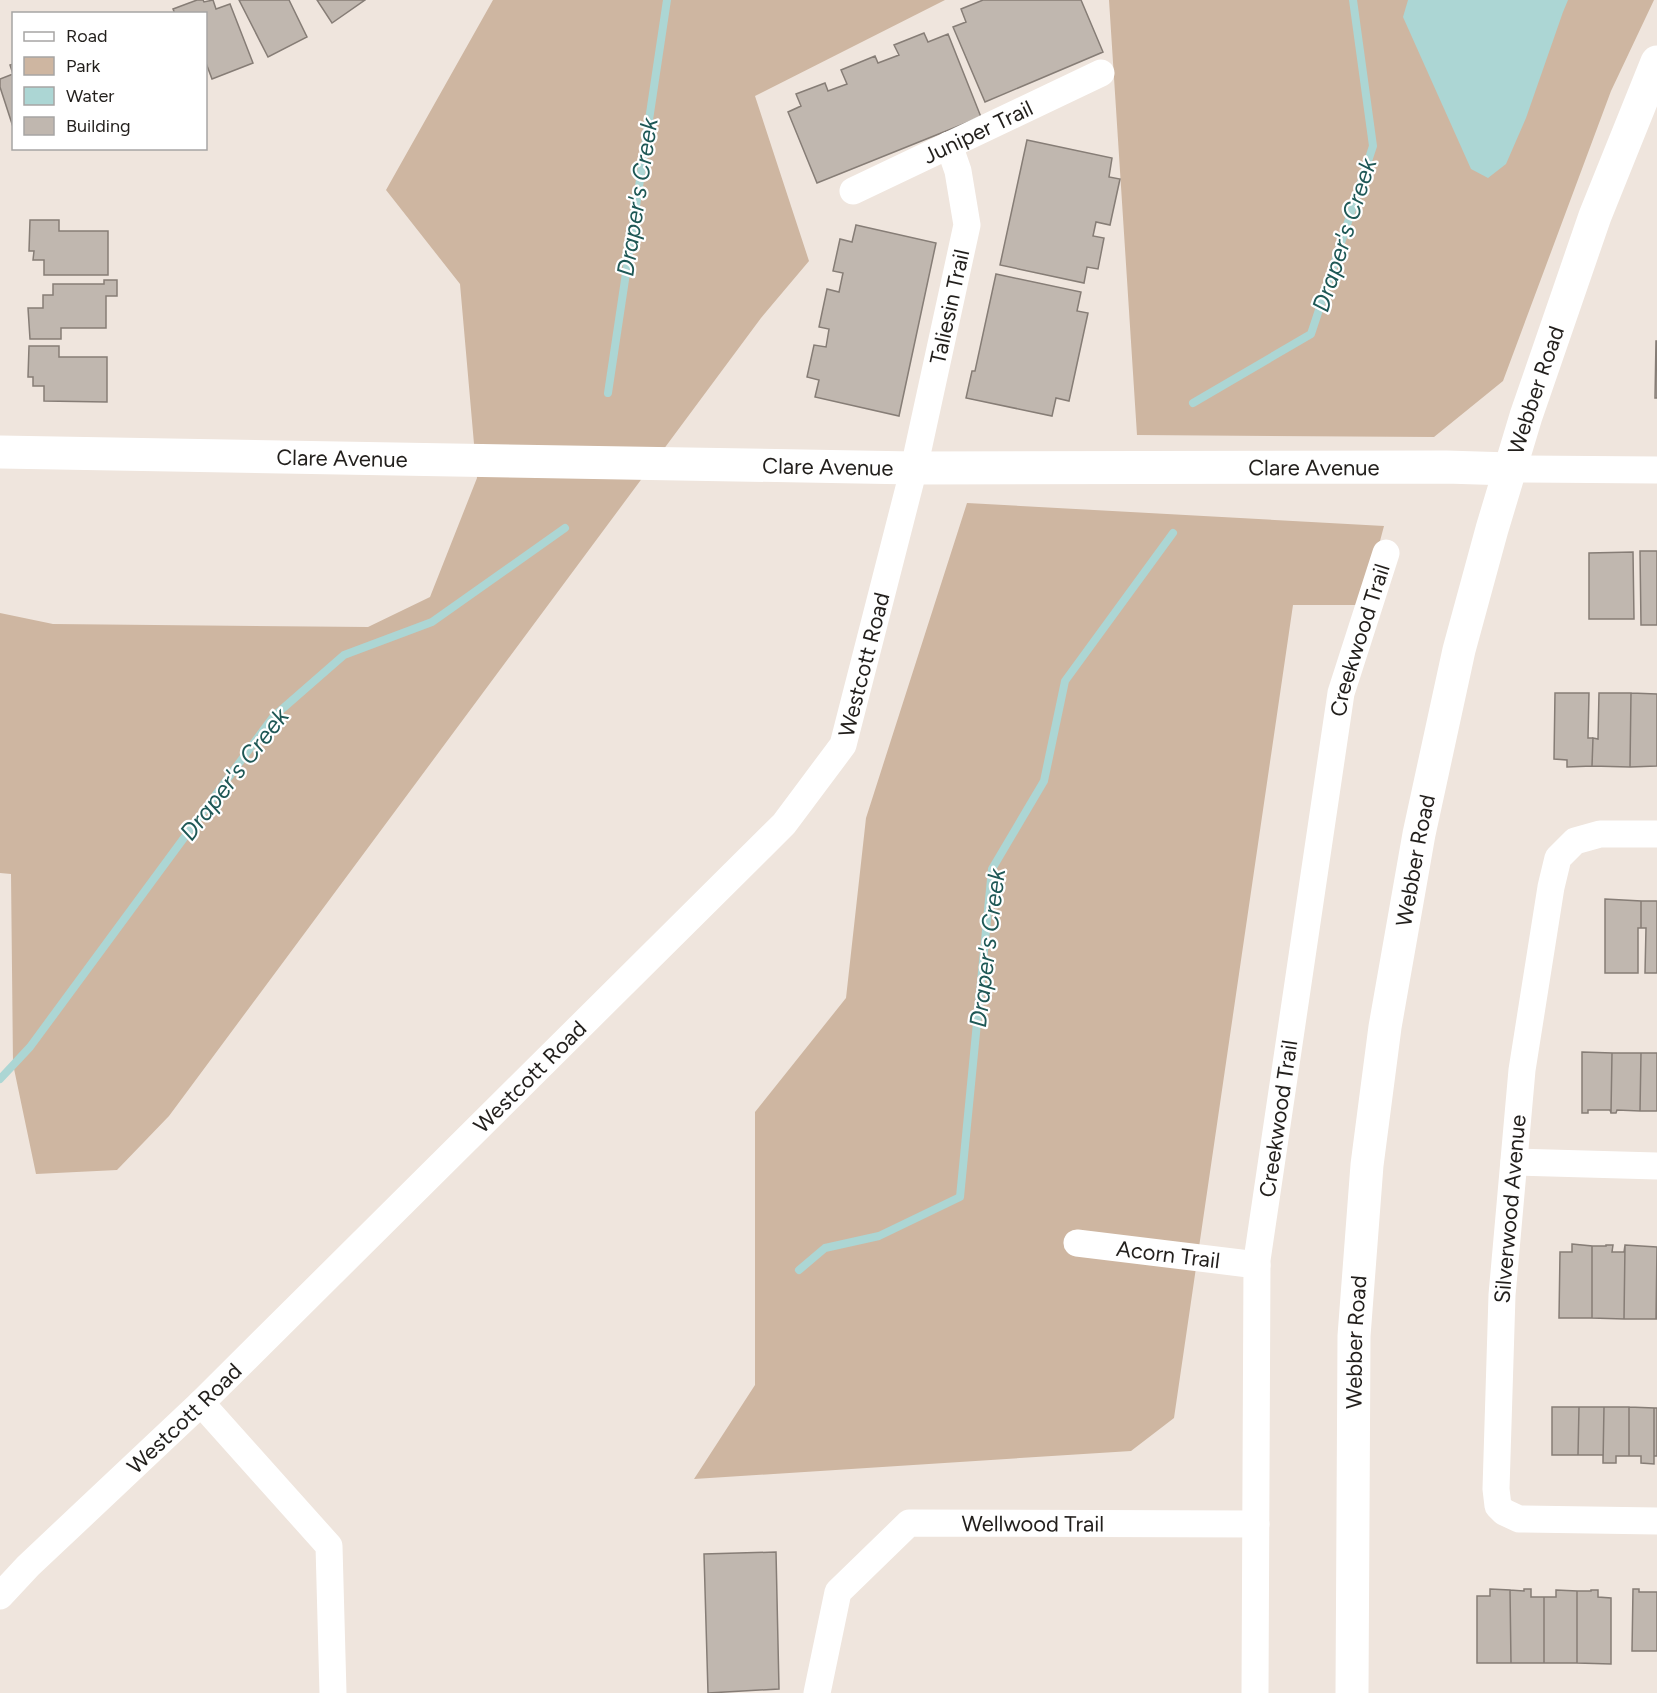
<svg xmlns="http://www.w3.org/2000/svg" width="1657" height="1693" viewBox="0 0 1657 1693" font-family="Figtree,sans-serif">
<rect width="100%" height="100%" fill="#efe5dd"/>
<!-- green -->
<path fill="#ceb6a1" d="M 493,0 L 945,0 L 755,96 L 809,261 L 761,318 L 169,1116 L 117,1170 L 36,1174 L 13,1064 L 11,874 L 0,873 L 0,613 L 53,624 L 368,627 L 430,597 L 477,478 L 460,284 L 386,190 Z
M 1109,0 L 1654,0 L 1611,91 L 1503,381 L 1434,437 L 1137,435 Z
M 967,503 L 1384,526 L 1363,605 L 1293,605 L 1174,1418 L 1131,1451 L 694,1479 L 755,1385 L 755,1112 L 846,998 L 866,818 Z"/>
<!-- water -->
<path fill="#acd6d4" d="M 1408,0 L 1568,0 L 1563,12 L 1526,118 L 1506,164 L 1488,178 L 1471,169 L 1403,17 Z"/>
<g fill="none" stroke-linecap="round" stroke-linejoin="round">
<!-- stream -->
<path stroke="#acd6d4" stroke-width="8" d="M 608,393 L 667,0
M 1193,403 L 1311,334 L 1373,146 L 1353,0
M 0,1079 L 30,1047 L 273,717 L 344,655 L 432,622 L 565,528
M 799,1270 L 825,1248 L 879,1236 L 960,1197 L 992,869 L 1044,781 L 1065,681 L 1173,533"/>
</g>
<!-- building -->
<path fill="#c0b7af" stroke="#867d76" stroke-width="1.5" d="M 197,0 L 203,0 L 204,2 L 213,0 L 216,9 L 230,4 L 253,63 L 212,79 L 206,63 L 206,14 L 175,14 L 173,9 Z
M 239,0 L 289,0 L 307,37 L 268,57 Z
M 317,0 L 365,0 L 332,23 Z
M 983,0 L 1081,0 L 1103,52 L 985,102 L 953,27 L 966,22 L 961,9 Z
M 924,33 L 928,42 L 948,34 L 981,117 L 817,183 L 788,112 L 801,106 L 796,94 L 825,83 L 828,91 L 847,84 L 841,70 L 875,56 L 878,63 L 899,55 L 894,45 Z
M 14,64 L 14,130 L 0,87 L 0,79 L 13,74 L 10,65 Z
M 1027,140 L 1112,158 L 1109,177 L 1120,179 L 1110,225 L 1096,222 L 1093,236 L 1104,238 L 1098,269 L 1087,267 L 1084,283 L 1000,265 Z
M 30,220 L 59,220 L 59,231 L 108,231 L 108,275 L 44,275 L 44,260 L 33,260 L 34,251 L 29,251 Z
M 856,225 L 936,243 L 899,416 L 815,397 L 819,380 L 807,377 L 814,345 L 826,347 L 829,329 L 819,327 L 827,289 L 839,292 L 843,273 L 833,271 L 840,239 L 852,242 Z
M 996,274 L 1081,292 L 1077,311 L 1088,313 L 1069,401 L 1056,398 L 1052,416 L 966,398 L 972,371 L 975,371 Z
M 104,280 L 117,280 L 117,296 L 106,296 L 106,328 L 61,328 L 61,339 L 30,339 L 28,308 L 43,308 L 43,295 L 53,295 L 53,284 L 104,284 Z
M 1656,341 L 1657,341 L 1657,398 L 1655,398 Z
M 29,346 L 59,346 L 59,357 L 107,357 L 107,402 L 44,401 L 44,386 L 33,386 L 33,377 L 28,377 Z
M 1640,551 L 1657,551 L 1657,625 L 1641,625 Z
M 1633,552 L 1634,619 L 1589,619 L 1589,553 Z
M 1555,693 L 1589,693 L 1588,738 L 1593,738 L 1592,766 L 1567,767 L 1567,760 L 1554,759 Z
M 1599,693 L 1631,693 L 1630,767 L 1592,766 L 1593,738 L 1598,739 Z
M 1631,693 L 1657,694 L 1657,766 L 1630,767 Z
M 1605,899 L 1641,901 L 1641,928 L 1638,928 L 1638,973 L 1605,973 Z
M 1641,901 L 1657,901 L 1657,973 L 1645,973 L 1646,928 L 1641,928 Z
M 1582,1052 L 1612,1053 L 1611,1113 L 1610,1110 L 1588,1110 L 1588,1113 L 1582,1113 Z
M 1612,1053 L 1641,1053 L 1640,1111 L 1617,1110 L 1616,1113 L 1611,1113 Z
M 1641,1053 L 1657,1053 L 1657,1111 L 1640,1111 Z
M 1572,1244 L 1592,1246 L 1592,1318 L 1559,1318 L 1560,1252 L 1572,1252 Z
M 1606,1245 L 1613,1245 L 1612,1252 L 1624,1252 L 1625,1245 L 1624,1319 L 1592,1318 L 1592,1246 L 1606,1246 Z
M 1625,1245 L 1657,1247 L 1656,1319 L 1624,1319 Z
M 1657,1247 L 1657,1319 L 1656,1319 Z
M 1552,1407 L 1579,1407 L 1578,1455 L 1552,1455 Z
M 1579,1407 L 1604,1407 L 1603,1463 L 1603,1455 L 1578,1455 Z
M 1604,1407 L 1629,1407 L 1629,1456 L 1616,1456 L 1616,1463 L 1603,1463 Z
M 1629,1407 L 1654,1408 L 1654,1464 L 1641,1463 L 1641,1456 L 1629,1456 Z
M 1654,1408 L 1657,1408 L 1657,1456 L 1654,1456 L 1654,1464 Z
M 776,1552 L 779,1689 L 708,1693 L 704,1554 Z
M 1490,1589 L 1510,1590 L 1511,1663 L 1477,1663 L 1477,1596 L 1490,1596 Z
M 1524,1589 L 1531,1589 L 1531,1597 L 1544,1597 L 1544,1663 L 1511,1663 L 1510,1590 L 1524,1591 Z
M 1633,1589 L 1639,1589 L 1639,1592 L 1657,1592 L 1657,1651 L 1632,1651 Z
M 1556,1590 L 1577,1591 L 1577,1663 L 1544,1663 L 1544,1597 L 1556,1597 Z
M 1591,1590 L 1598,1590 L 1598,1597 L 1611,1598 L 1611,1664 L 1577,1663 L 1577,1591 L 1591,1591 Z"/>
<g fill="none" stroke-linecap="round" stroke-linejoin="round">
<!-- street -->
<g stroke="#fff" stroke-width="27">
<path id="s1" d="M 853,191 L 1101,73"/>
<path d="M 1510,469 L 1657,470"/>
<path d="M 1657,834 L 1600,834 L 1575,841 L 1558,858 L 1551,887 L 1522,1070 L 1502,1295 L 1496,1489 L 1498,1506 L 1504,1512 L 1519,1519 L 1657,1521"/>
<path d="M 1514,1162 L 1657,1166"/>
<path id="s2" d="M 1077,1243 L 1257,1265"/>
<path d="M 201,1403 L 329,1546 L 333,1693"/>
<path id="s3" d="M 0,1596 L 28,1566 L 201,1403 L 784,824 L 843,745 L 914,468 L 967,225 L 958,171 L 949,145"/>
<path id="s4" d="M 817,1693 L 838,1592 L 909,1523 L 1256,1524"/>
<path id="s5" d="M 1255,1693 L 1257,1260 L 1341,693 L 1386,553"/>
</g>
<!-- secondary -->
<g stroke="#fff" stroke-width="33">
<path id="s6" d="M 0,452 L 914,468 L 1446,467 L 1510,469"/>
<path id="s7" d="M 1352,1693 L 1354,1336 L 1367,1165 L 1385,1027 L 1419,834 L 1459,650 L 1492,529 L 1526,416 L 1595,216 L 1657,62"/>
</g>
</g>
<g text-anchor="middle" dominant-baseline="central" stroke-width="4.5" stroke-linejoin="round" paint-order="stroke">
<!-- street labels -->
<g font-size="22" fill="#221f1c" stroke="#fff">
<text stroke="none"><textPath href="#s1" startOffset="138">Juniper Trail</textPath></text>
<text stroke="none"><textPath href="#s3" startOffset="1650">Taliesin Trail</textPath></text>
<text stroke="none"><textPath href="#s7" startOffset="1323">Webber Road</textPath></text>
<text stroke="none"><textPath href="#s6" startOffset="342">Clare Avenue</textPath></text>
<text stroke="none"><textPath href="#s6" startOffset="828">Clare Avenue</textPath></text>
<text stroke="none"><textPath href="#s6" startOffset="1314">Clare Avenue</textPath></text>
<text stroke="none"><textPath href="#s5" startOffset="1062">Creekwood Trail</textPath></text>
<text stroke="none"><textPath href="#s3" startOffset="1282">Westcott Road</textPath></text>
<text stroke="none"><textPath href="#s7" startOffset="837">Webber Road</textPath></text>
<text stroke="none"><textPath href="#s3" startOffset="742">Westcott Road</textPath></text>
<text stroke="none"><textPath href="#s5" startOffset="576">Creekwood Trail</textPath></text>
<text transform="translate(1510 1209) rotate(-85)">Silverwood Avenue</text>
<text stroke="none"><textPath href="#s2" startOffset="92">Acorn Trail</textPath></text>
<text stroke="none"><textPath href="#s7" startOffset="351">Webber Road</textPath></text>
<text stroke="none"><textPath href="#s3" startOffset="256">Westcott Road</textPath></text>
<text stroke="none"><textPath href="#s4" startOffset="326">Wellwood Trail</textPath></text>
</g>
<!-- water labels -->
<g font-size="24" font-style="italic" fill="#1e5856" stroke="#fff">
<text transform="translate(637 197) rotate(-81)">Draper's Creek</text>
<text transform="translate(1344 235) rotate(-72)">Draper's Creek</text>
<text transform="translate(234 774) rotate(-52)">Draper's Creek</text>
<text transform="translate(987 948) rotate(-83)">Draper's Creek</text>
</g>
</g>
<!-- legend -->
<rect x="12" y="12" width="195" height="138" fill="#ffffff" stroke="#a7a5a4" stroke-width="1.5"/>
<rect x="24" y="32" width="30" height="9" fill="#ffffff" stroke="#a7a5a4" stroke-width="1.5"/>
<text x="66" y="42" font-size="18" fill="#221f1c">Road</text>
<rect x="24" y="57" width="30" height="18" fill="#ceb6a1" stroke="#a7a5a4" stroke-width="1.5"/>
<text x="66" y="72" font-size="18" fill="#221f1c">Park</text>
<rect x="24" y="87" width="30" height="18" fill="#acd6d4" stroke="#a7a5a4" stroke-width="1.5"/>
<text x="66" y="102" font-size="18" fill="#221f1c">Water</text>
<rect x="24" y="117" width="30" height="18" fill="#c0b7af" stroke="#a7a5a4" stroke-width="1.5"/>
<text x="66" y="132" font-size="18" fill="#221f1c">Building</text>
</svg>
